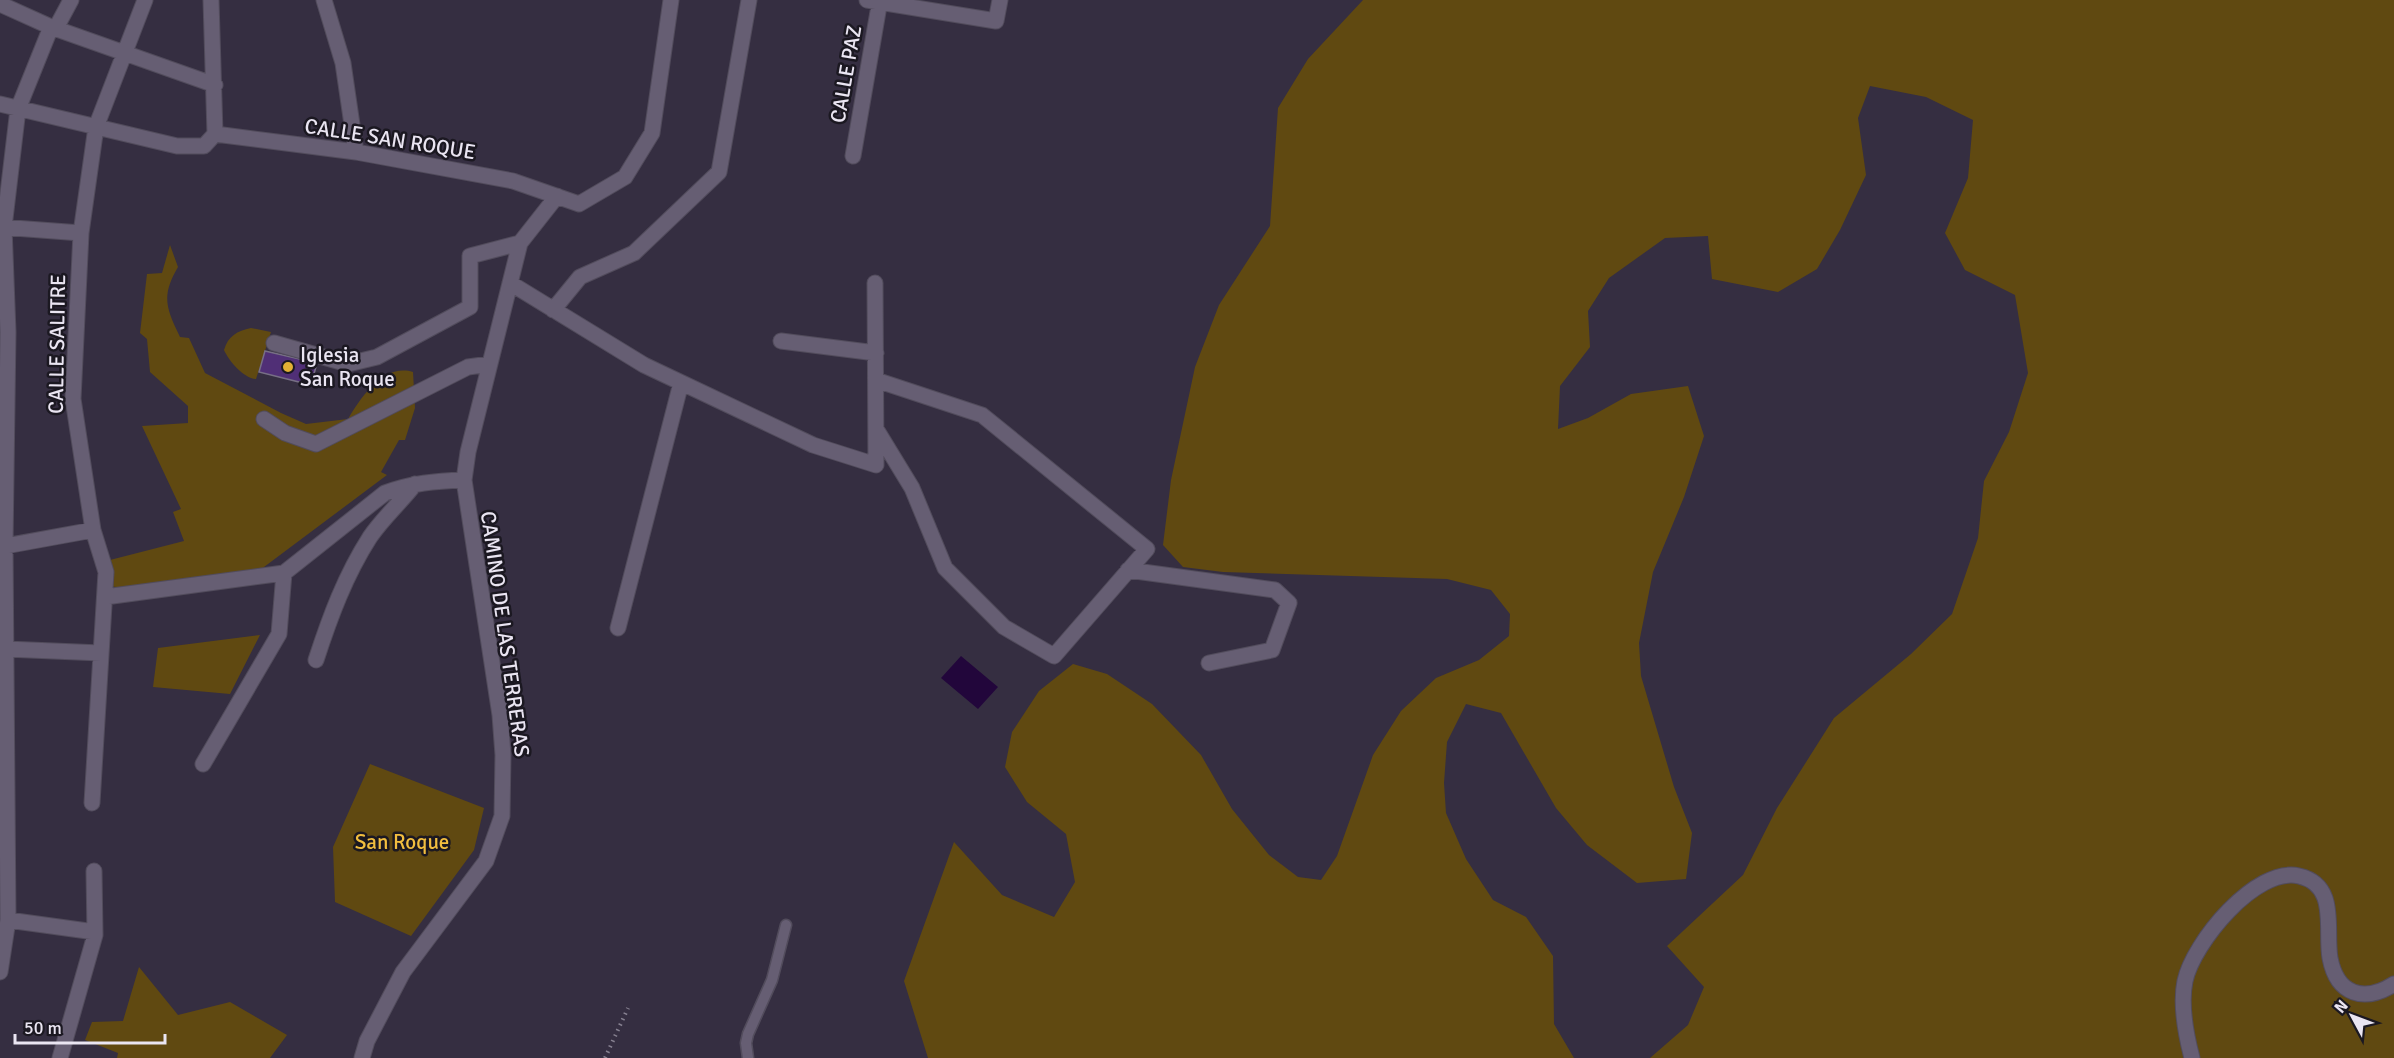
<svg xmlns="http://www.w3.org/2000/svg" width="2394" height="1058" viewBox="0 0 2394 1058" font-family="Signika,sans-serif">
<rect width="100%" height="100%" fill="#352e41"/>
<!-- green -->
<path fill="#604911" d="M 1363,0 L 2394,0 L 2394,1058 L 1650,1058 L 1688,1025 L 1704,987 L 1667,946 L 1743,875 L 1777,808 L 1834,718 L 1911,654 L 1952,614 L 1978,538 L 1984,481 L 2009,432 L 2028,373 L 2015,295 L 1965,270 L 1945,233 L 1968,178 L 1973,120 L 1926,97 L 1870,86 L 1858,118 L 1866,175 L 1840,230 L 1817,269 L 1778,292 L 1712,279 L 1708,236 L 1665,238 L 1609,278 L 1588,311 L 1590,347 L 1560,386 L 1558,429 L 1588,418 L 1631,394 L 1688,386 L 1704,436 L 1684,497 L 1653,572 L 1639,643 L 1641,676 L 1674,787 L 1692,833 L 1686,879 L 1637,883 L 1587,845 L 1556,808 L 1501,713 L 1466,704 L 1447,742 L 1444,783 L 1446,813 L 1466,859 L 1493,900 L 1526,917 L 1553,956 L 1554,1024 L 1574,1058 L 928,1058 L 904,981 L 954,842 L 1002,895 L 1054,917 L 1075,882 L 1066,834 L 1027,802 L 1005,767 L 1012,732 L 1039,691 L 1073,664 L 1107,674 L 1152,704 L 1201,755 L 1232,809 L 1269,855 L 1298,877 L 1321,880 L 1337,856 L 1373,755 L 1401,711 L 1436,678 L 1479,660 L 1509,636 L 1510,614 L 1491,590 L 1447,579 L 1223,572 L 1183,567 L 1163,545 L 1171,480 L 1195,367 L 1219,305 L 1270,226 L 1278,108 L 1308,59 Z
M 170,245 L 178,267 C 161,296 166,308 180,337 L 189,338 L 205,373 L 281,413 L 306,424 L 348,419 C 361,397 384,363 413,372 L 415,408 L 405,440 L 399,440 L 381,472 L 387,475 L 260,570 L 120,588 L 111,586 L 110,560 L 184,541 L 173,512 L 181,509 L 142,426 L 188,423 L 188,406 L 150,372 L 147,339 L 140,333 L 147,274 L 162,273 Z
M 251,328 L 271,332 L 256,379 C 243,378 229,361 224,350 C 228,336 237,331 251,328 Z
M 260,635 L 230,694 L 153,687 L 158,648 Z
M 370,764 L 484,808 L 474,850 L 411,936 L 335,902 L 333,847 Z
M 139,967 L 178,1015 L 230,1002 L 287,1035 L 270,1058 L 117,1058 L 118,1053 L 85,1040 L 92,1022 L 123,1021 Z"/>
<!-- water -->
<path fill="#22063b" d="M 961,656 L 998,687 L 978,709 L 941,678 Z"/>
<!-- building -->
<path fill="#502f76" stroke="#776f85" stroke-width="1.5" d="M 265,351 L 317,363 L 311,385 L 259,372 Z"/>
<g fill="none" stroke-linecap="round" stroke-linejoin="round">
<!-- service casing -->
<g stroke="#524c5c" stroke-width="13">
<path id="service" d="M 748,1058 L 746,1043 L 748,1034 L 772,980 L 786,925"/>
</g>
<!-- minor casing -->
<g stroke="#524c5c" stroke-width="17">
<path id="minor" d="M 211,0 L 215,134
M 324,0 L 343,63 L 356,152
M 867,0 L 996,21 L 1000,0
M 0,4 L 51,27 L 215,85
M 56,28 L 71,0
M 0,104 L 177,146 L 204,146 L 215,134
M 215,134 L 356,152 L 513,181 L 579,204 L 625,177 L 652,133 L 671,0
M 853,156 L 880,0
M 0,227 L 81,233
M 510,283 L 644,365 L 813,445 L 876,465 L 875,283
M 553,310 L 580,277 L 634,253 L 719,172 L 749,0
M 781,341 L 876,353
M 274,343 L 348,364 L 377,357 L 470,307 L 470,256 L 520,243
M 876,380 L 982,415 L 1147,549 L 1054,656 L 1004,627 L 945,568 L 912,488 L 876,429
M 264,419 L 285,433 L 316,444 L 468,367 L 490,364
M 0,547 L 93,530
M 1128,570 L 1275,590 L 1289,603 L 1272,650 L 1209,663
M 284,573 L 385,493 C 411,483 436,481 464,480
M 105,597 L 284,573
M 618,628 L 681,383
M 6,649 L 101,653
M 316,660 C 330,617 345,576 370,537 C 383,518 401,502 415,484
M 203,764 L 279,634 L 284,573
M 92,803 L 106,572 L 93,530 L 73,399 L 81,233 L 96,127 L 145,0
M 8,920 L 95,932
M 0,972 L 8,920 L 5,546 L 8,332 L 4,227 L 18,109 L 51,27
M 60,1058 L 95,935 L 94,871
M 362,1058 L 367,1041 L 403,972 L 486,861 L 502,816 L 503,755 L 500,715 L 464,480 L 468,452 L 520,243 L 557,196
M 2192,1058 C 2186,1035 2180,1005 2185,981 C 2193,943 2256,866 2299,876 C 2339,885 2325,930 2330,958 C 2337,995 2364,1003 2394,984"/>
</g>
<!-- path -->
<path stroke="#868090" stroke-width="4" stroke-dasharray="1.5 4.5" stroke-linecap="butt" d="M 605,1058 L 628,1008"/>
<!-- service -->
<use href="#service" stroke="#665e73" stroke-width="10"/>
<!-- minor -->
<use href="#minor" stroke="#665e73" stroke-width="15"/>
</g>
<!-- markers -->
<circle fill="#e1af34" stroke="#1b1821" stroke-width="2" cx="288" cy="367" r="6"/>
<g text-anchor="middle" dominant-baseline="central" stroke-width="5" stroke-linejoin="round" paint-order="stroke">
<!-- street labels -->
<g font-size="21" fill="#eae5f2" stroke="#1b1821">
<text transform="translate(846 74) rotate(-80)">CALLE PAZ</text>
<text transform="translate(390 139) rotate(9)">CALLE SAN ROQUE</text>
<text transform="translate(57 344) rotate(-89)">CALLE SALITRE</text>
<text transform="translate(505 634) rotate(82)">CAMINO DE LAS TERRERAS</text>
</g>
<!-- poi labels -->
<g font-size="21" fill="#eae5f2" stroke="#1b1821" text-anchor="start">
<text x="300" y="355">Iglesia<tspan x="300" dy="24">San Roque</tspan></text>
</g>
<!-- park labels -->
<g font-size="21" fill="#f2be3f" stroke="#1b1821">
<text x="402" y="842">San Roque</text>
</g>
</g>
<!-- north arrow -->
<g transform="translate(2352 1016) rotate(311)" stroke="#1b1821" stroke-width="4.5" paint-order="stroke">
<path d="M0-4.5L10 22L0 15L-10 22Z" fill="#eae5f2"/>
<text y="-9" font-size="16" font-weight="bold" text-anchor="middle" fill="#eae5f2">N</text>
</g>
<!-- scale -->
<path d="M15 1034v9h150v-9" fill="none" stroke="#eae5f2" stroke-width="3"/>
<text x="24" y="1034" font-size="18" fill="#eae5f2" stroke="#1b1821" stroke-width="4.5" paint-order="stroke">50 m</text>
</svg>
